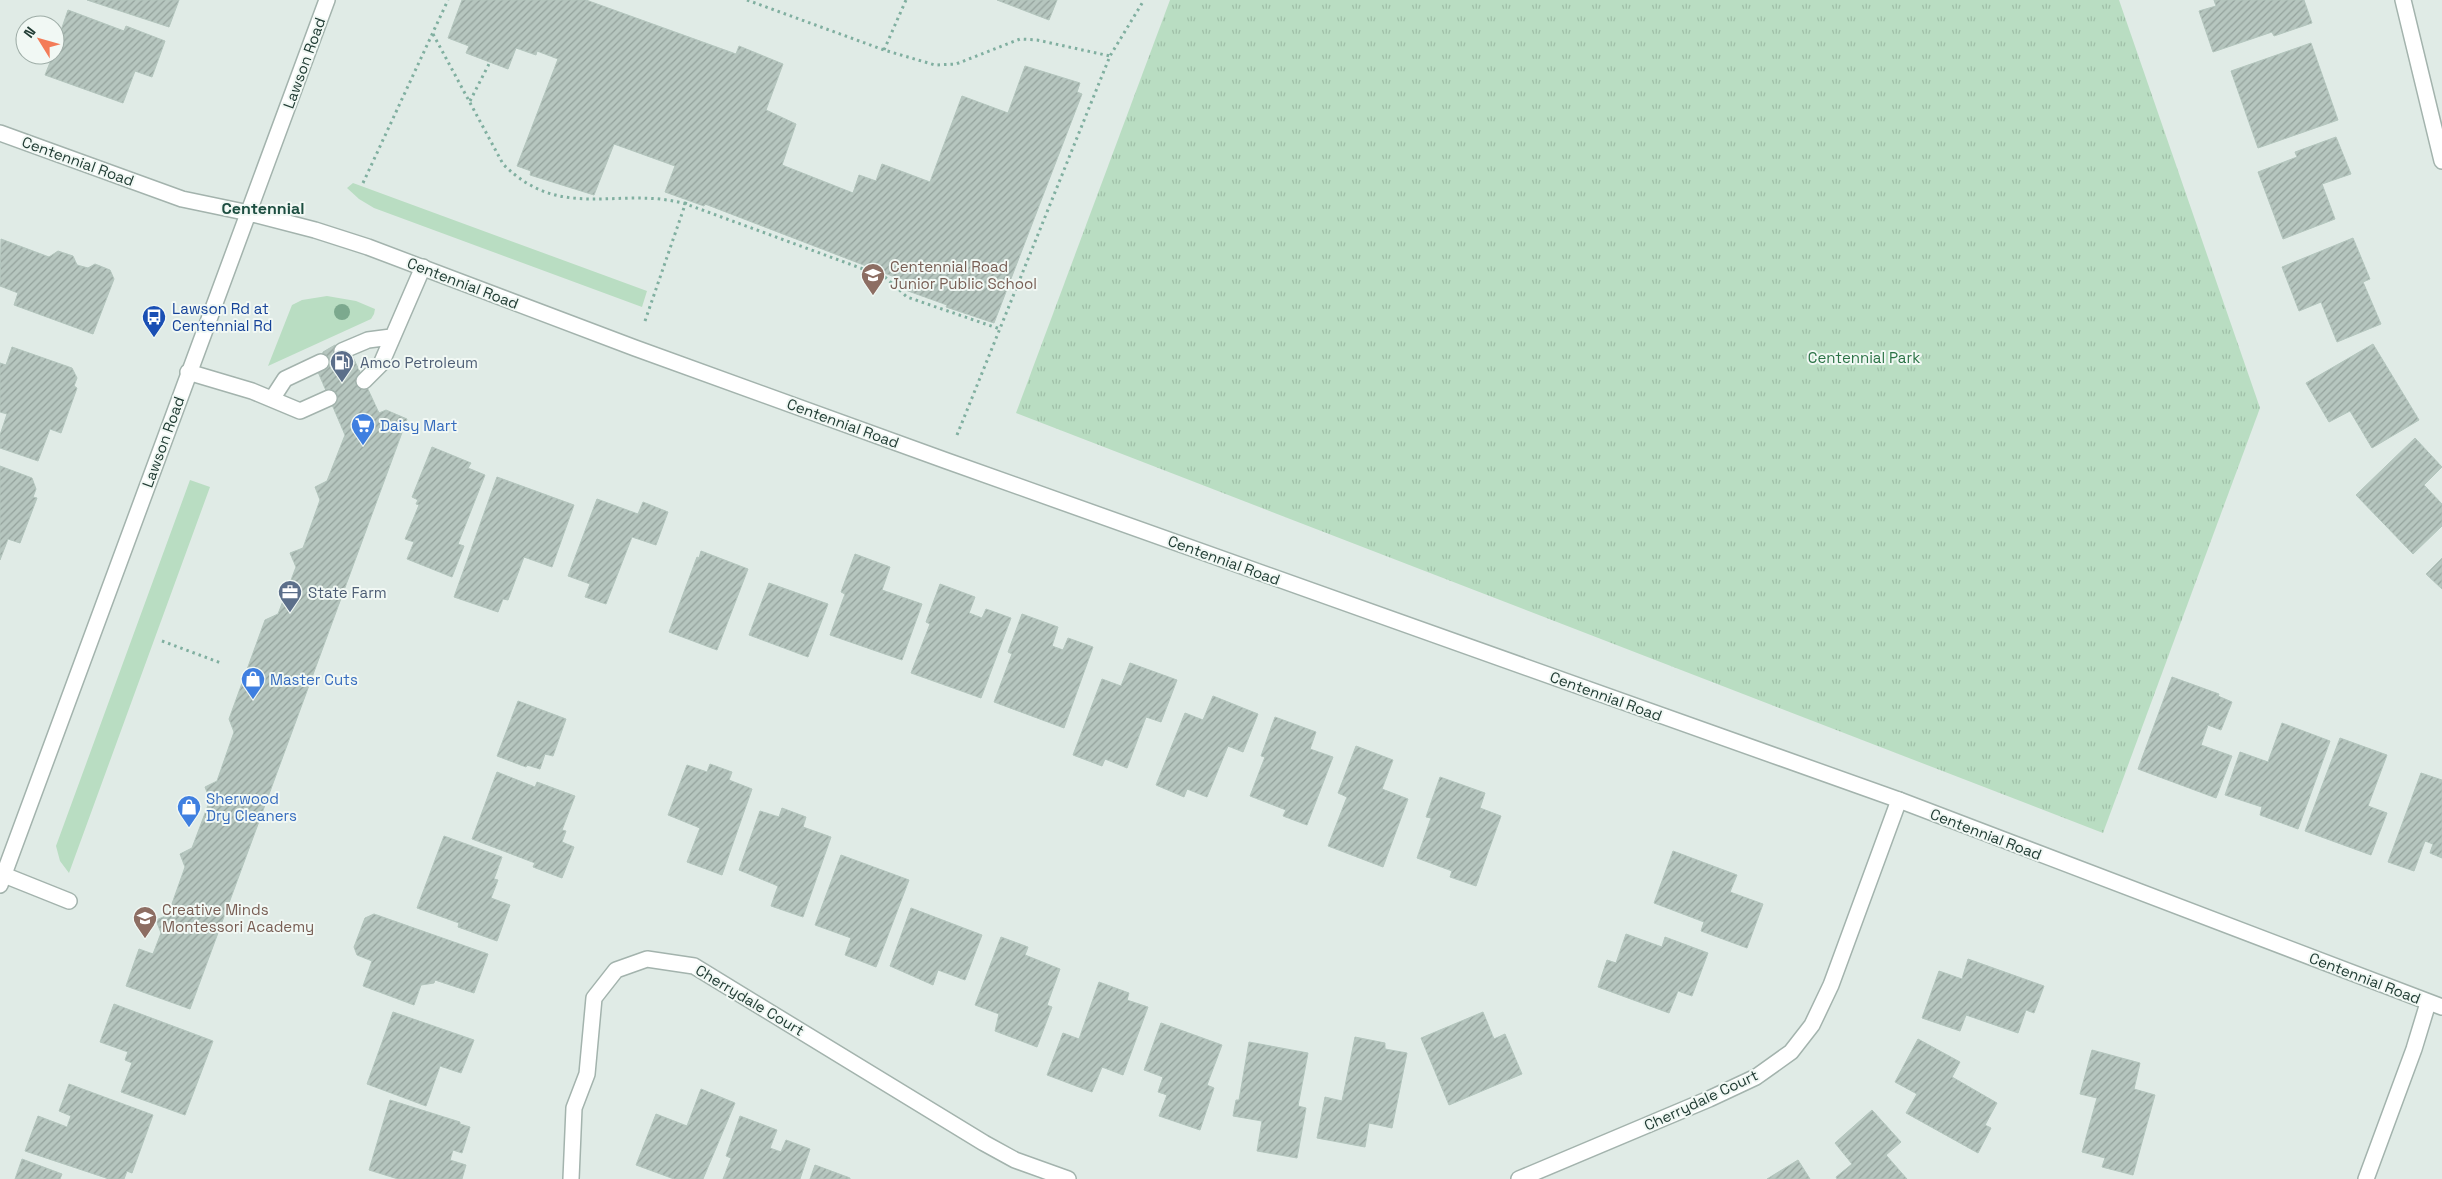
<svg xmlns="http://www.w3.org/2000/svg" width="2442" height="1179" viewBox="0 0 2442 1179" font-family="'Space Grotesk',sans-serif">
<defs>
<pattern id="park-tufts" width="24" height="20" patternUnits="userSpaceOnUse" patternTransform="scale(1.25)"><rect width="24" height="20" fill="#b9ddc2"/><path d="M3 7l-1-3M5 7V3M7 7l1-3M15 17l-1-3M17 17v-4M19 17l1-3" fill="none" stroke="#9fbfa7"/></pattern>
<pattern id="building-hatch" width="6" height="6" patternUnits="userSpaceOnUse" patternTransform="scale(1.25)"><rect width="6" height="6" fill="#b6c6bf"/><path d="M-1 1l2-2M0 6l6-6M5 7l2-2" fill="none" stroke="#94a29c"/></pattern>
</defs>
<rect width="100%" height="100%" fill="#e0ebe6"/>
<!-- grass -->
<path fill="#b9ddc2" d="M 353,183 L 647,291 L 642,307 L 374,208 L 359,199 L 347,188 Z
M 327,296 L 356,301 L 375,309 L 374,314 L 371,319 L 268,366 L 292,305 L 302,300 Z
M 190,480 L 210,487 L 69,873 L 60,861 L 56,846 Z"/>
<!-- park -->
<path fill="url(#park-tufts)" d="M 1170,0 L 2119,0 L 2260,408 L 2103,833 L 1016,413 Z"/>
<!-- building -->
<path fill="url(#building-hatch)" stroke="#b3c5bd" d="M 87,0 L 179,0 L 169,27 Z
M 462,0 L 586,0 L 736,54 L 739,46 L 783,64 L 766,110 L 796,124 L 782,165 L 853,193 L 859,175 L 876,181 L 882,164 L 930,182 L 962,96 L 1008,113 L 1025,66 L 1080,83 L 1077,92 L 1082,94 L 994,323 L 946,307 L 947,305 L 897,287 L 900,279 L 705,204 L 704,206 L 665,192 L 675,166 L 614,144 L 594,195 L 530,175 L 531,171 L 517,166 L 558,59 L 537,51 L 536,55 L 516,48 L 508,69 L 466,53 L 469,46 L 448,38 Z
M 997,0 L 1057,0 L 1049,20 Z
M 2214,0 L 2304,0 L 2312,23 L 2274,36 L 2272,32 L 2213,52 L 2199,11 L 2216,6 Z
M 68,10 L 124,31 L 126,26 L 165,41 L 152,77 L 135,71 L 123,103 L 45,75 L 53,55 L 55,55 L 55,48 Z
M 2311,43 L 2338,120 L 2258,148 L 2231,71 Z
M 2336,137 L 2351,174 L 2322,184 L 2335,219 L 2283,239 L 2258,172 L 2297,157 L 2295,152 Z
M 2353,238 L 2370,279 L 2363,282 L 2381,324 L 2337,342 L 2321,302 L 2299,311 L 2282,267 Z
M 1,239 L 49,257 L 58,251 L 73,256 L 77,265 L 88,268 L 95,264 L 110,270 L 114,279 L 93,334 L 14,305 L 18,293 L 0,286 Z
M 2373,344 L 2419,420 L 2372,448 L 2350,411 L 2329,422 L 2306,383 Z
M 335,345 L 336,348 L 352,355 L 379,413 L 386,410 L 407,419 L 190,1009 L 126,986 L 139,949 L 153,954 L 161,933 L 156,920 L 168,915 L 185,867 L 180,854 L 192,848 L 210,800 L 205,787 L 217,781 L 234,732 L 229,719 L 265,620 L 278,614 L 296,567 L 290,553 L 303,548 L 320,500 L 315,487 L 327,481 L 345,435 L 318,372 L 323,352 Z
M 12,347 L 72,368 L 77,378 L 74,386 L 77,388 L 61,433 L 50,429 L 38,461 L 0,448 L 0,435 L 7,414 L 0,412 L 0,363 L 6,365 Z
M 2415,438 L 2442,467 L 2424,485 L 2442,504 L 2442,526 L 2413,554 L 2356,495 Z
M 432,447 L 471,463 L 468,468 L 485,475 L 458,544 L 464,546 L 452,577 L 407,559 L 414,542 L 405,539 L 419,505 L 416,504 L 418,500 L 412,497 Z
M 0,466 L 32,478 L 36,489 L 33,497 L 37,498 L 20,543 L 8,539 L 0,560 Z
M 497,477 L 574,505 L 552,567 L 524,557 L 508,600 L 503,599 L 498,612 L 454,597 Z
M 597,499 L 638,514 L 643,502 L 668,512 L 656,545 L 632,537 L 606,604 L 585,597 L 590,584 L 568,576 Z
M 701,551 L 748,569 L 717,650 L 669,632 L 697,557 L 699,558 Z
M 855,554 L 890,567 L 882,590 L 922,604 L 902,660 L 830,635 L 845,594 L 841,592 Z
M 2442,558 L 2442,589 L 2426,574 Z
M 769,583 L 828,604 L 808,657 L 749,635 Z
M 940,584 L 975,597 L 969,613 L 982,618 L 986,609 L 1011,618 L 981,698 L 911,673 L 930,624 L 926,622 Z
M 1022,614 L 1058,627 L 1052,646 L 1063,650 L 1068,638 L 1093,647 L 1064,728 L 994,702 L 1012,654 L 1008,652 Z
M 1130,663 L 1177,680 L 1161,722 L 1146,717 L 1127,768 L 1105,759 L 1102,766 L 1073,755 L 1102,679 L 1121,686 Z
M 2172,677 L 2219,694 L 2218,696 L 2232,702 L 2221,730 L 2208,725 L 2201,745 L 2232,756 L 2216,798 L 2138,769 Z
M 1213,696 L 1258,714 L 1243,752 L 1228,746 L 1207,797 L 1187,789 L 1184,797 L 1156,785 L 1185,713 L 1203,720 Z
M 518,701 L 566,719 L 553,756 L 545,754 L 540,769 L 527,765 L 526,767 L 497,756 Z
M 1275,717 L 1316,732 L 1310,749 L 1333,757 L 1307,825 L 1283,816 L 1286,810 L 1250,796 L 1265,757 L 1261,756 Z
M 2282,723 L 2330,741 L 2298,829 L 2260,815 L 2262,807 L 2225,795 L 2240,752 L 2268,762 Z
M 2340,738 L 2387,755 L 2368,806 L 2387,813 L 2371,855 L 2305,831 Z
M 1356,746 L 1393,760 L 1382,789 L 1408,799 L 1383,867 L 1328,846 L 1347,797 L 1338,793 Z
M 710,764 L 732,772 L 729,780 L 752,789 L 722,875 L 687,862 L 700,828 L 668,815 L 687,765 L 707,772 Z
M 497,772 L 535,787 L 537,782 L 575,796 L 562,830 L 566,831 L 562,842 L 574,847 L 562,878 L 533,867 L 535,863 L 472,839 Z
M 2421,773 L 2442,780 L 2442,858 L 2430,853 L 2433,844 L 2425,841 L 2414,871 L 2388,862 Z
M 1440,777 L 1485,793 L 1480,808 L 1501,816 L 1476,886 L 1450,877 L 1452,871 L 1417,858 L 1431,818 L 1426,817 Z
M 782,808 L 806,817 L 803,827 L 831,837 L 803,917 L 771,906 L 778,886 L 739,870 L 760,811 L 779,817 Z
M 444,836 L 502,857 L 494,879 L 498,880 L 491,898 L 510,905 L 497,941 L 458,927 L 459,923 L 417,908 Z
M 1673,851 L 1737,875 L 1730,892 L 1763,904 L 1747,948 L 1701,931 L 1704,922 L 1654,903 Z
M 841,855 L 909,880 L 876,967 L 845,955 L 851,938 L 815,925 Z
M 911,908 L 982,935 L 965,980 L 938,970 L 933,985 L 890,966 Z
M 374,914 L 488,954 L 474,993 L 435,980 L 434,983 L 421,985 L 414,1005 L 363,986 L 372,961 L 357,955 L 354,947 L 365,918 Z
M 1626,934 L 1662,947 L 1665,937 L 1708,953 L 1692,996 L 1678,991 L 1669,1013 L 1598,987 L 1607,960 L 1616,963 Z
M 1001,937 L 1028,947 L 1025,955 L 1060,969 L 1047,1005 L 1052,1007 L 1037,1047 L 995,1031 L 999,1014 L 975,1005 Z
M 1968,959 L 2044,986 L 2034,1013 L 2026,1010 L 2018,1033 L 1966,1015 L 1960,1031 L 1922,1018 L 1939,971 L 1962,979 Z
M 1099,982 L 1129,993 L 1127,1000 L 1148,1007 L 1123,1075 L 1102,1067 L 1092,1092 L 1047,1075 L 1063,1033 L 1079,1039 Z
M 114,1004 L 213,1041 L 185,1115 L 121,1092 L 132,1063 L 125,1060 L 128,1052 L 100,1042 Z
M 393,1012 L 474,1040 L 461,1073 L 440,1066 L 426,1106 L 367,1084 Z
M 1483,1012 L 1494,1039 L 1505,1034 L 1522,1074 L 1449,1105 L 1421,1038 Z
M 1161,1023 L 1222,1045 L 1207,1085 L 1214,1088 L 1200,1130 L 1159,1116 L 1167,1095 L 1158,1092 L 1163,1077 L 1144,1070 Z
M 1355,1037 L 1385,1043 L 1385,1049 L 1407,1053 L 1392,1128 L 1369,1123 L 1365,1147 L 1317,1138 L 1325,1097 L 1342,1101 Z
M 1918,1039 L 1960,1062 L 1952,1077 L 1997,1103 L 1985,1125 L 1991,1128 L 1978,1153 L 1906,1113 L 1917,1094 L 1895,1082 Z
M 1249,1042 L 1308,1053 L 1298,1106 L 1306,1108 L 1297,1158 L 1257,1151 L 1262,1121 L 1233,1116 L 1236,1100 L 1239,1100 Z
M 2092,1050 L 2140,1063 L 2134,1089 L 2155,1095 L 2133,1175 L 2102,1167 L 2105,1158 L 2082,1152 L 2097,1098 L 2080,1094 Z
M 69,1084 L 153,1115 L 132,1173 L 127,1171 L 124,1179 L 109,1179 L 25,1151 L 38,1116 L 67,1127 L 71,1116 L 59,1111 Z
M 701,1089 L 735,1103 L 703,1179 L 674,1179 L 636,1165 L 656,1114 L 687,1126 Z
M 390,1100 L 460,1122 L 460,1124 L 470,1127 L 462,1153 L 453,1150 L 450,1160 L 466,1165 L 462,1179 L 398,1179 L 369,1170 Z
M 1872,1110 L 1901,1142 L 1886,1155 L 1907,1179 L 1837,1179 L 1836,1177 L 1852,1164 L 1835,1143 Z
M 740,1116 L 777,1130 L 770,1148 L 781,1152 L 786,1140 L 810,1149 L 800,1179 L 723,1179 L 731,1158 L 726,1156 Z
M 22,1159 L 62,1174 L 60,1179 L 15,1179 Z
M 1798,1160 L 1810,1179 L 1767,1179 Z
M 815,1165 L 850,1178 L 850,1179 L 810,1179 Z"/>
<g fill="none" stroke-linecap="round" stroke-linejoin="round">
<!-- service casing -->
<g stroke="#a3b3ad" stroke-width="18">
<path id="service" d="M 342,351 L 368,340 L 391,337
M 188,372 L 252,391 L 300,411 L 329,398
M 364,381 L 381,364 L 423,267
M 272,399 L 285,379 L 321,362
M 4,875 L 69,901"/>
</g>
<!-- minor casing -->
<g stroke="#a3b3ad" stroke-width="18">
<path id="minor" d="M 2403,0 L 2442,161
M 0,133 L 182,199 L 249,213
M 571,1179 L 574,1108 L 587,1074 L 594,998 L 616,970 L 647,959 L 694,966 L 984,1143 L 1015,1160 L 1068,1179
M 1519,1179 L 1709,1099 L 1756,1077 L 1791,1052 L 1812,1025 L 1831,985 L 1899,800
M 2366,1179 L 2414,1049 L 2428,1003"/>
</g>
<!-- tertiary casing -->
<g stroke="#a3b3ad" stroke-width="18">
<path id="tertiary" d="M 249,213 L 315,230 L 368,247 L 635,348 L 947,461 L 1899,800 L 2442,1007
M 0,885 L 327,0"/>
</g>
<!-- path -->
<path stroke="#80afa0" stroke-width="3" stroke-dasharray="2.5 4" stroke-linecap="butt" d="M 747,0 L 884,50 L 935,65 L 956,64 L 1020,39 L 1037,40 L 1110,56
M 433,34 L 503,164 C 561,223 620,185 686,204 L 885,277 L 907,297 L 1000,329
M 884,50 L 906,0
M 470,101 L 490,62
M 363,183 L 448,0
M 645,321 L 687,199
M 957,435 L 1110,56 L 1144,0
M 162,641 L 221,663"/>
<!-- service -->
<use href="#service" stroke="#fff" stroke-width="15"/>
<!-- minor -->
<use href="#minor" stroke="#fff" stroke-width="15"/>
<!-- tertiary -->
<use href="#tertiary" stroke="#fff" stroke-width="15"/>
</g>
<!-- trees -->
<circle fill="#7ca98e" cx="342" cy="312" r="8"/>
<!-- icons -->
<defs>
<g id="school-pin" transform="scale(1.25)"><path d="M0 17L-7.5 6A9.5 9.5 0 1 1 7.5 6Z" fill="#8d6e63" stroke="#f1f8f4"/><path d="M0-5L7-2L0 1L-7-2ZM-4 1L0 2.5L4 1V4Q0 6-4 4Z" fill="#fff"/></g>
<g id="bus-pin" transform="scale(1.25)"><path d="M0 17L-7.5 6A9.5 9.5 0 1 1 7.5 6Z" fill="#1a4fb4" stroke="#f1f8f4"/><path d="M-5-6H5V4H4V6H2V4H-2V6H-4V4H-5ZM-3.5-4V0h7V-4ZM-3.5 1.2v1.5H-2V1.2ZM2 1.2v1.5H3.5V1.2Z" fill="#fff"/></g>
<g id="fuel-pin" transform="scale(1.25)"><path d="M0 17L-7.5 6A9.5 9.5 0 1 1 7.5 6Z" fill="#5c6f8a" stroke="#f1f8f4"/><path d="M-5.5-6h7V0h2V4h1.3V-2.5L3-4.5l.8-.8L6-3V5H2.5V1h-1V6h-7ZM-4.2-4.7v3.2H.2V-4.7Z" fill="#fff"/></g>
<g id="supermarket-pin" transform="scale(1.25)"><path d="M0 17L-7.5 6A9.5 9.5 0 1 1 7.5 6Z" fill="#3f7fe0" stroke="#f1f8f4"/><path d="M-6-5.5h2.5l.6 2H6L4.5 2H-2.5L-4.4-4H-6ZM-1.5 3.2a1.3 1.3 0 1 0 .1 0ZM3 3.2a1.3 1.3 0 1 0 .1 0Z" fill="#fff"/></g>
<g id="office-pin" transform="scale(1.25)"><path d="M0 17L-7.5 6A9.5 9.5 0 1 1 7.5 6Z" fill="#5c6f8a" stroke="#f1f8f4"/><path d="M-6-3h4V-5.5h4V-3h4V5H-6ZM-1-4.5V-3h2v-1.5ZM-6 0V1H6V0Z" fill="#fff"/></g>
<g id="shop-pin" transform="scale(1.25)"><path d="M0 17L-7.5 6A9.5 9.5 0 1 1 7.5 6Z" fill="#3f7fe0" stroke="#f1f8f4"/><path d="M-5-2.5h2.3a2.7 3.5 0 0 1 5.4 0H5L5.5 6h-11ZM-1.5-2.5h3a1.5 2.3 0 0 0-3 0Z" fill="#fff"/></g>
</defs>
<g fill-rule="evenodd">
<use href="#school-pin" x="873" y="275"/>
<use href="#bus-pin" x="154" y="317"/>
<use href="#fuel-pin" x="342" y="362"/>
<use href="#supermarket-pin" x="363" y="425"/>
<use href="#office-pin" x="290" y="592"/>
<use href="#shop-pin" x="253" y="679"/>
<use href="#shop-pin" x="189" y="807"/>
<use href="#school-pin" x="145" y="918"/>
</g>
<g text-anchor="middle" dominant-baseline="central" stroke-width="4" stroke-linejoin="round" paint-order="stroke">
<!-- street labels -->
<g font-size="15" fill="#213c34" stroke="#f1f8f4">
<text transform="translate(304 63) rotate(-70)">Lawson Road</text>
<text transform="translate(78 161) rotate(20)">Centennial Road</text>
<text transform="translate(463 283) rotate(21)">Centennial Road</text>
<text transform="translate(843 423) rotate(20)">Centennial Road</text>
<text transform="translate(163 442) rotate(-70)">Lawson Road</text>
<text transform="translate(1224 560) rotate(20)">Centennial Road</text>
<text transform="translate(1606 696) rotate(20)">Centennial Road</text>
<text transform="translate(1986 834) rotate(21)">Centennial Road</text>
<text transform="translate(2365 978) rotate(21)">Centennial Road</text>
<text transform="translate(750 1000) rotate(31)">Cherrydale Court</text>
<text transform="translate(1701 1100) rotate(-25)">Cherrydale Court</text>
</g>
<!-- education labels -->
<g font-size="15" fill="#785e54" stroke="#f1f8f4" text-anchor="start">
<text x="890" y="266">Centennial Road<tspan x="890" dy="17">Junior Public School</tspan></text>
<text x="162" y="909">Creative Minds<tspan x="162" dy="17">Montessori Academy</tspan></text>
</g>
<!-- transit labels -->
<g font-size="15" fill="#164399" stroke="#f1f8f4" text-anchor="start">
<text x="172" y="308">Lawson Rd at<tspan x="172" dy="17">Centennial Rd</tspan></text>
</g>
<!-- park labels -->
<g font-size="15" fill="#2b7346" stroke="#f1f8f4">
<text x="1864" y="357">Centennial Park</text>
</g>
<!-- service labels -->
<g font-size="15" fill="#4e5e75" stroke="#f1f8f4" text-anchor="start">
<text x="360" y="362">Amco Petroleum</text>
<text x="308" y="592">State Farm</text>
</g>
<!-- shop labels -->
<g font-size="15" fill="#366cbe" stroke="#f1f8f4" text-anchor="start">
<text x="380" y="425">Daisy Mart</text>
<text x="270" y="679">Master Cuts</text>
<text x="206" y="798">Sherwood<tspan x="206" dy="17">Dry Cleaners</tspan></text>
</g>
<!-- neighbourhood labels -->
<g font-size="16" font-weight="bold" fill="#1d4e41" stroke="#f1f8f4">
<text x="263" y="208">Centennial</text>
</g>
</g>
<!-- north arrow -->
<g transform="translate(40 40) rotate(307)"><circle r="24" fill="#f1f8f4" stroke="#9eada7"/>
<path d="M0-4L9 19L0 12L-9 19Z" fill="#f37b57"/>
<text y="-8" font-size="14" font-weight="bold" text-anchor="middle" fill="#213c34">N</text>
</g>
</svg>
